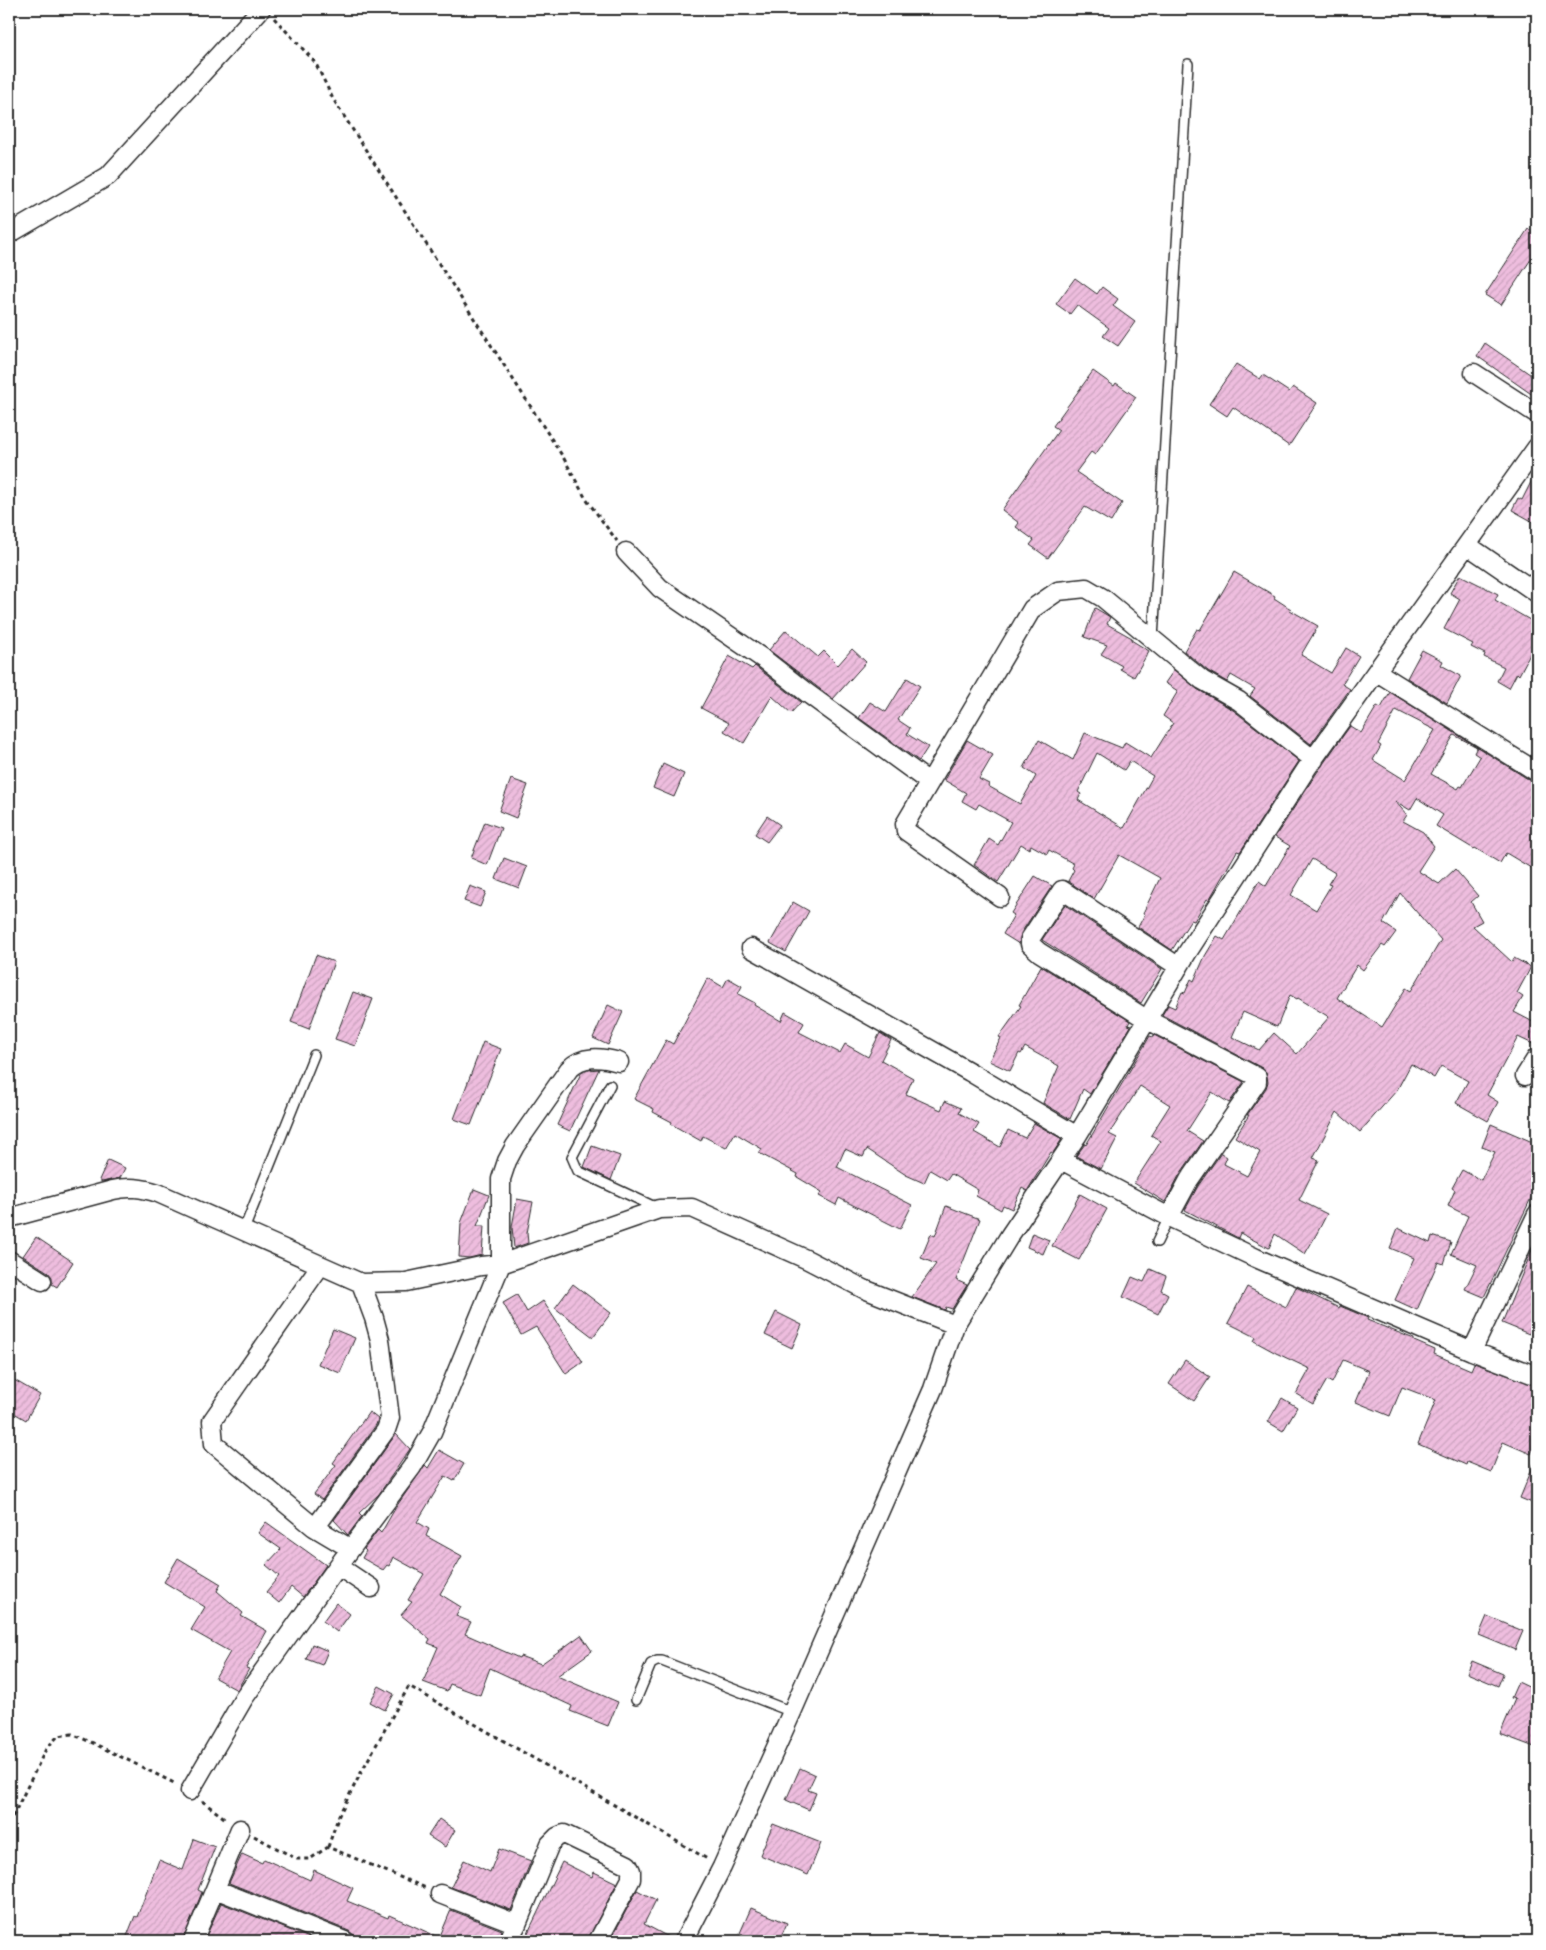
<svg xmlns="http://www.w3.org/2000/svg" width="1546" height="1950" viewBox="0 0 1546 1950" font-family="'Playpen Sans',sans-serif">
<defs>
<pattern id="building-hatch" width="6" height="6" patternUnits="userSpaceOnUse" patternTransform="scale(1.25)"><rect width="6" height="6" fill="#eebdde"/><path d="M-1 1l2-2M0 6l6-6M5 7l2-2" fill="none" stroke="#cca3bf"/></pattern>
</defs>
<rect width="100%" height="100%" fill="#fff"/>
<filter id="ink" filterUnits="userSpaceOnUse"><feTurbulence type="fractalNoise" baseFrequency=".02" numOctaves="2"/><feDisplacementMap in="SourceGraphic" scale="10" xChannelSelector="R" yChannelSelector="G"/><feConvolveMatrix kernelMatrix="1 2 1 2 8 2 1 2 1" color-interpolation-filters="sRGB"/></filter>
<g filter="url(#ink)">
<!-- building -->
<path fill="url(#building-hatch)" stroke="#2b2b2b" fill-rule="evenodd" d="M 1528,229 L 1537,235 L 1537,250 L 1501,305 L 1485,295 Z
M 1075,278 L 1097,294 L 1102,287 L 1118,299 L 1113,306 L 1135,322 L 1118,346 L 1103,336 L 1109,328 L 1077,305 L 1070,314 L 1056,304 Z
M 1485,343 L 1537,379 L 1537,398 L 1477,356 Z
M 1236,364 L 1260,379 L 1263,375 L 1289,392 L 1293,387 L 1317,403 L 1289,446 L 1233,407 L 1227,416 L 1209,404 Z
M 1093,371 L 1114,386 L 1116,383 L 1136,397 L 1095,455 L 1091,452 L 1076,472 L 1122,503 L 1111,522 L 1085,507 L 1048,558 L 1030,545 L 1034,540 L 1016,527 L 1019,523 L 1002,510 L 1059,430 L 1053,426 Z
M 1537,470 L 1537,524 L 1512,510 L 1518,498 L 1522,500 Z
M 1234,572 L 1275,596 L 1274,598 L 1291,609 L 1290,610 L 1318,626 L 1301,655 L 1331,673 L 1346,648 L 1359,656 L 1342,684 L 1350,689 L 1311,744 L 1250,696 L 1255,689 L 1231,675 L 1227,682 L 1208,671 L 1184,651 L 1197,629 L 1200,630 Z
M 1460,575 L 1498,594 L 1495,600 L 1537,624 L 1537,641 L 1519,675 L 1517,673 L 1509,688 L 1497,681 L 1504,667 L 1484,657 L 1485,654 L 1471,647 L 1473,644 L 1444,629 L 1460,599 L 1450,593 Z
M 1095,608 L 1110,617 L 1107,624 L 1132,638 L 1131,640 L 1149,651 L 1134,677 L 1120,669 L 1122,666 L 1101,654 L 1107,645 L 1084,637 Z
M 786,630 L 818,657 L 824,651 L 838,665 L 852,649 L 866,662 L 833,699 L 769,650 Z
M 1422,650 L 1443,661 L 1441,665 L 1461,676 L 1447,703 L 1407,678 Z
M 729,656 L 752,669 L 755,666 L 801,702 L 791,713 L 772,696 L 744,743 L 724,731 L 729,723 L 701,708 Z
M 1174,670 L 1197,689 L 1233,710 L 1299,761 L 1240,852 L 1237,851 L 1209,900 L 1207,899 L 1194,921 L 1191,920 L 1172,950 L 1138,927 L 1145,914 L 1143,913 L 1160,878 L 1119,855 L 1094,899 L 1068,881 L 1074,870 L 1072,868 L 1074,864 L 1049,850 L 1047,854 L 1031,845 L 1029,849 L 1021,844 L 998,882 L 974,865 L 989,839 L 998,845 L 1011,822 L 979,804 L 976,809 L 962,801 L 966,793 L 944,780 L 967,740 L 993,755 L 979,779 L 989,784 L 988,786 L 1020,804 L 1036,776 L 1024,768 L 1039,740 L 1073,760 L 1085,733 L 1122,748 L 1125,742 L 1151,758 L 1173,723 L 1163,716 L 1178,691 L 1165,683 ZM 1097,753 L 1124,770 L 1130,761 L 1153,776 L 1124,828 L 1078,800 L 1081,794 L 1078,792 Z
M 907,678 L 920,686 L 898,720 L 910,728 L 907,734 L 928,747 L 919,761 L 859,718 L 870,702 L 886,712 Z
M 1390,692 L 1531,781 L 1537,783 L 1537,858 L 1531,868 L 1506,853 L 1500,863 L 1475,848 L 1474,849 L 1436,826 L 1443,815 L 1417,798 L 1410,810 L 1395,801 L 1407,815 L 1403,821 L 1423,832 L 1434,846 L 1418,871 L 1439,884 L 1455,869 L 1478,896 L 1471,902 L 1482,921 L 1473,926 L 1512,962 L 1514,958 L 1531,967 L 1517,993 L 1523,997 L 1514,1012 L 1537,1024 L 1537,1046 L 1518,1037 L 1487,1095 L 1498,1102 L 1488,1121 L 1456,1103 L 1468,1081 L 1441,1066 L 1434,1078 L 1411,1064 L 1397,1090 L 1360,1132 L 1337,1112 L 1313,1158 L 1319,1160 L 1299,1200 L 1327,1214 L 1316,1235 L 1305,1254 L 1275,1234 L 1269,1248 L 1240,1233 L 1238,1238 L 1185,1210 L 1198,1186 L 1221,1153 L 1227,1157 L 1224,1164 L 1247,1176 L 1260,1152 L 1235,1137 L 1249,1115 L 1247,1115 L 1266,1088 L 1268,1082 L 1266,1072 L 1262,1068 L 1162,1015 L 1168,1005 L 1175,1008 L 1182,992 L 1185,993 L 1191,979 L 1194,981 L 1205,956 L 1217,936 L 1224,940 L 1259,881 L 1266,886 L 1290,846 L 1275,837 L 1316,774 L 1350,726 L 1361,733 L 1377,706 L 1381,708 ZM 1396,710 L 1435,730 L 1405,780 L 1373,760 L 1381,746 L 1378,744 ZM 1454,735 L 1477,747 L 1474,753 L 1480,757 L 1462,787 L 1460,786 L 1458,789 L 1431,774 ZM 1312,859 L 1335,873 L 1328,884 L 1331,885 L 1316,910 L 1291,895 ZM 1400,893 L 1441,940 L 1411,991 L 1406,988 L 1382,1027 L 1337,998 L 1357,965 L 1363,970 L 1382,945 L 1385,947 L 1396,932 L 1383,923 ZM 1290,995 L 1297,999 L 1298,998 L 1329,1017 L 1297,1054 L 1274,1033 L 1259,1050 L 1232,1037 L 1243,1012 L 1277,1027 Z
M 663,764 L 684,774 L 674,797 L 653,788 Z
M 511,779 L 528,785 L 516,818 L 499,811 Z
M 767,816 L 780,825 L 767,842 L 755,834 Z
M 485,822 L 501,828 L 487,865 L 471,858 Z
M 504,858 L 527,867 L 519,888 L 496,879 Z
M 1035,876 L 1052,886 L 1021,933 L 1019,944 L 1003,934 L 1014,915 L 1011,913 Z
M 470,886 L 486,892 L 480,907 L 464,901 Z
M 793,902 L 809,911 L 786,952 L 770,943 Z
M 1065,905 L 1162,969 L 1141,1003 L 1042,940 Z
M 316,955 L 334,962 L 309,1029 L 291,1022 Z
M 1041,966 L 1130,1021 L 1128,1025 L 1131,1026 L 1090,1094 L 1083,1089 L 1070,1119 L 1043,1103 L 1059,1066 L 1025,1047 L 1021,1054 L 1019,1053 L 1010,1071 L 989,1061 L 1001,1038 L 999,1037 L 1021,1006 L 1019,1005 Z
M 708,978 L 723,987 L 728,978 L 742,986 L 738,994 L 755,1003 L 754,1005 L 781,1021 L 785,1012 L 804,1023 L 799,1032 L 840,1053 L 845,1044 L 868,1057 L 880,1033 L 891,1040 L 881,1060 L 913,1078 L 906,1094 L 941,1110 L 945,1101 L 961,1108 L 959,1113 L 979,1124 L 974,1132 L 1000,1147 L 1008,1130 L 1025,1138 L 1034,1123 L 1062,1139 L 1053,1153 L 1051,1152 L 1027,1191 L 1022,1188 L 1012,1209 L 1003,1205 L 1001,1210 L 976,1196 L 978,1190 L 951,1174 L 947,1180 L 930,1170 L 924,1183 L 906,1175 L 867,1149 L 863,1157 L 845,1149 L 837,1167 L 912,1205 L 900,1229 L 839,1198 L 836,1205 L 819,1196 L 822,1192 L 797,1177 L 798,1174 L 759,1153 L 762,1149 L 735,1133 L 726,1148 L 703,1136 L 701,1141 L 671,1124 L 672,1122 L 653,1112 L 654,1109 L 634,1099 L 666,1040 L 673,1044 Z
M 353,992 L 373,999 L 355,1046 L 335,1039 Z
M 608,1005 L 623,1012 L 608,1045 L 593,1038 Z
M 1154,1035 L 1244,1082 L 1229,1103 L 1212,1092 L 1187,1131 L 1203,1141 L 1180,1174 L 1165,1202 L 1134,1183 L 1161,1141 L 1151,1135 L 1170,1105 L 1140,1086 L 1109,1134 L 1117,1138 L 1101,1169 L 1076,1156 L 1085,1144 L 1086,1145 L 1150,1036 L 1153,1037 Z
M 483,1042 L 501,1049 L 471,1125 L 454,1119 Z
M 599,1069 L 570,1131 L 557,1125 L 581,1073 L 588,1070 Z
M 1491,1124 L 1537,1144 L 1537,1196 L 1533,1194 L 1484,1297 L 1465,1289 L 1477,1265 L 1451,1254 L 1468,1216 L 1448,1206 L 1455,1190 L 1452,1188 L 1462,1170 L 1481,1180 L 1495,1152 L 1482,1147 Z
M 592,1146 L 620,1156 L 611,1180 L 584,1167 Z
M 108,1160 L 125,1168 L 120,1178 L 102,1182 L 99,1180 Z
M 474,1189 L 489,1195 L 477,1226 L 484,1226 L 482,1255 L 469,1258 L 459,1257 L 461,1223 Z
M 1080,1194 L 1107,1209 L 1079,1260 L 1052,1246 Z
M 517,1199 L 533,1202 L 527,1233 L 528,1243 L 514,1248 L 512,1227 Z
M 946,1206 L 980,1219 L 956,1280 L 967,1285 L 952,1309 L 946,1307 L 945,1310 L 912,1297 L 936,1264 L 921,1258 L 931,1234 L 935,1236 Z
M 1398,1228 L 1430,1243 L 1432,1236 L 1451,1242 L 1444,1264 L 1438,1262 L 1417,1310 L 1395,1300 L 1414,1258 L 1390,1248 Z
M 1032,1233 L 1049,1240 L 1043,1254 L 1027,1247 Z
M 36,1237 L 73,1262 L 57,1287 L 52,1284 L 52,1277 L 48,1272 L 23,1256 Z
M 1537,1238 L 1537,1313 L 1529,1334 L 1502,1323 Z
M 1150,1269 L 1166,1276 L 1161,1290 L 1168,1294 L 1158,1314 L 1123,1297 L 1132,1277 L 1144,1282 Z
M 573,1284 L 611,1313 L 593,1337 L 555,1308 Z
M 1247,1287 L 1286,1307 L 1296,1287 L 1339,1308 L 1340,1306 L 1368,1318 L 1367,1320 L 1414,1339 L 1414,1341 L 1435,1350 L 1434,1354 L 1471,1370 L 1474,1363 L 1537,1386 L 1537,1437 L 1531,1454 L 1503,1442 L 1491,1472 L 1467,1462 L 1466,1465 L 1418,1444 L 1436,1400 L 1402,1387 L 1390,1416 L 1356,1402 L 1369,1371 L 1343,1360 L 1332,1383 L 1327,1380 L 1313,1404 L 1296,1394 L 1310,1369 L 1276,1353 L 1254,1341 L 1256,1337 L 1228,1323 Z
M 517,1295 L 527,1312 L 543,1301 L 583,1362 L 566,1374 L 536,1327 L 521,1335 L 503,1303 Z
M 776,1312 L 802,1325 L 792,1348 L 765,1335 Z
M 333,1329 L 355,1338 L 340,1373 L 318,1364 Z
M 1185,1360 L 1210,1377 L 1194,1401 L 1169,1384 Z
M 9,1377 L 40,1395 L 26,1420 L 9,1410 Z
M 1282,1398 L 1297,1407 L 1283,1431 L 1268,1422 Z
M 369,1412 L 378,1419 L 376,1425 L 322,1500 L 314,1494 L 336,1465 L 333,1463 Z
M 396,1434 L 410,1449 L 379,1494 L 359,1513 L 362,1516 L 348,1535 L 334,1520 Z
M 439,1450 L 464,1464 L 454,1481 L 445,1476 L 417,1522 L 429,1529 L 426,1536 L 462,1556 L 440,1594 L 461,1607 L 456,1616 L 471,1622 L 465,1634 L 519,1658 L 520,1656 L 541,1664 L 581,1635 L 592,1651 L 557,1676 L 618,1702 L 608,1726 L 570,1711 L 572,1706 L 490,1668 L 480,1695 L 450,1684 L 447,1691 L 423,1682 L 438,1647 L 428,1643 L 430,1639 L 401,1615 L 412,1602 L 408,1600 L 424,1574 L 393,1557 L 389,1566 L 387,1565 L 383,1570 L 362,1558 L 366,1551 L 364,1549 L 378,1530 L 381,1533 L 396,1507 L 425,1465 L 428,1468 Z
M 1537,1457 L 1537,1505 L 1520,1498 Z
M 266,1522 L 326,1565 L 303,1597 L 291,1587 L 279,1603 L 266,1592 L 279,1576 L 266,1565 L 281,1549 L 258,1533 Z
M 178,1558 L 221,1584 L 217,1591 L 243,1613 L 241,1616 L 267,1631 L 246,1668 L 249,1669 L 237,1690 L 215,1678 L 230,1652 L 191,1630 L 205,1607 L 164,1582 Z
M 336,1603 L 350,1614 L 337,1632 L 323,1621 Z
M 1487,1616 L 1523,1631 L 1515,1650 L 1479,1635 Z
M 312,1644 L 328,1651 L 322,1665 L 306,1659 Z
M 1472,1661 L 1503,1674 L 1498,1686 L 1467,1673 Z
M 1518,1682 L 1537,1691 L 1537,1748 L 1500,1734 L 1515,1699 L 1511,1698 Z
M 379,1686 L 394,1694 L 385,1710 L 370,1702 Z
M 800,1768 L 815,1775 L 808,1790 L 816,1793 L 809,1810 L 786,1800 Z
M 439,1819 L 455,1830 L 445,1847 L 428,1836 Z
M 773,1824 L 821,1843 L 808,1875 L 760,1855 Z
M 194,1839 L 215,1847 L 198,1890 L 202,1892 L 183,1941 L 125,1941 L 135,1916 L 137,1917 L 159,1860 L 183,1870 Z
M 499,1849 L 531,1861 L 511,1910 L 451,1887 L 464,1860 L 490,1872 Z
M 242,1854 L 262,1863 L 264,1859 L 310,1880 L 314,1870 L 353,1888 L 347,1901 L 388,1918 L 389,1915 L 447,1941 L 355,1941 L 354,1935 L 349,1931 L 229,1883 Z
M 562,1862 L 592,1877 L 594,1872 L 617,1883 L 587,1941 L 524,1941 Z
M 637,1890 L 656,1900 L 644,1924 L 674,1940 L 673,1941 L 610,1941 Z
M 221,1903 L 317,1941 L 204,1941 Z
M 751,1908 L 787,1923 L 779,1941 L 740,1941 L 743,1934 L 740,1933 Z
M 451,1910 L 502,1930 L 497,1941 L 453,1941 L 440,1936 Z"/>
<g fill="none" stroke-linecap="round" stroke-linejoin="round">
<!-- lane casing -->
<g stroke="#2b2b2b" stroke-width="12">
<path id="lane" d="M 1153,639 L 1188,64
M 610,1085 L 572,1157 L 578,1171 L 657,1208
M 243,1232 L 314,1055
M 1157,1242 L 1169,1217
M 636,1700 L 651,1664 L 657,1661 L 662,1661 L 792,1712"/>
</g>
<!-- street casing -->
<g stroke="#2b2b2b" stroke-width="21">
<path id="street" d="M 9,234 L 108,176 L 261,9
M 1474,373 L 1537,414
M 1467,545 L 1537,593
M 626,552 L 660,588 L 765,660 L 807,693 L 929,782
M 1377,672 L 1537,772
M 1000,897 L 906,831 L 905,824 L 1032,609 L 1058,591 L 1086,588 L 1103,598 L 1202,680 L 1239,701 L 1314,760
M 751,948 L 970,1072 L 1077,1136
M 1525,1076 L 1537,1057
M 1061,1160 L 1169,1217 L 1256,1258 L 1472,1351 L 1537,1376
M 1169,1217 L 1189,1180 L 1257,1082 L 1257,1077 L 1146,1019 L 1039,952 L 1030,944 L 1030,939 L 1062,890 L 1179,967
M 9,1218 L 113,1190 C 129,1186 142,1188 158,1193 L 361,1283 L 406,1282 L 481,1266 L 501,1264 L 659,1209 L 692,1208 L 808,1260 L 864,1289 L 955,1325
M 9,1260 L 42,1281
M 1472,1351 L 1537,1214
M 314,1527 L 214,1444 L 212,1421 L 320,1266
M 351,1549 L 314,1527 L 320,1521 L 386,1430 L 390,1418 L 380,1340 L 374,1318 L 361,1283
M 338,1566 L 371,1588
M 190,1791 L 244,1698 L 338,1566 L 412,1467 L 432,1432 L 501,1264 L 501,1179 L 507,1161 L 515,1146 L 569,1069 C 582,1055 601,1057 619,1062
M 215,1889 L 240,1829
M 440,1894 L 517,1924
M 193,1941 L 215,1889 L 345,1941
M 508,1941 L 517,1924 L 550,1844 L 557,1837 L 564,1834 L 628,1865 L 631,1871 L 631,1879 L 598,1941
M 684,1941 L 722,1867 L 792,1712 L 933,1389 L 955,1325 L 1010,1235 L 1077,1136 L 1187,953 L 1307,768 L 1537,447"/>
</g>
<!-- path -->
<path stroke="#2b2b2b" stroke-width="3" stroke-dasharray="4 4" stroke-linecap="butt" d="M 274,18 L 315,62 L 333,99 L 563,457 L 586,499 L 617,541
M 202,1801 L 227,1820
M 9,1824 L 46,1749 L 58,1736 L 72,1734 L 93,1743 L 176,1784
M 254,1836 L 297,1859 L 310,1859 L 328,1847 L 426,1888
M 328,1847 L 339,1815 L 364,1767 L 409,1686 L 709,1860"/>
<!-- lane -->
<use href="#lane" stroke="#fff" stroke-width="9"/>
<!-- street -->
<use href="#street" stroke="#fff" stroke-width="18"/>
</g>
</g>
<!-- margin -->
<rect width="1546" height="1950" fill="none" stroke="#fff" stroke-width="30"/>
<rect x="15" y="15" width="1516" height="1920" fill="none" stroke="#2b2b2b" stroke-width="2" filter="url(#ink)"/>
</svg>
